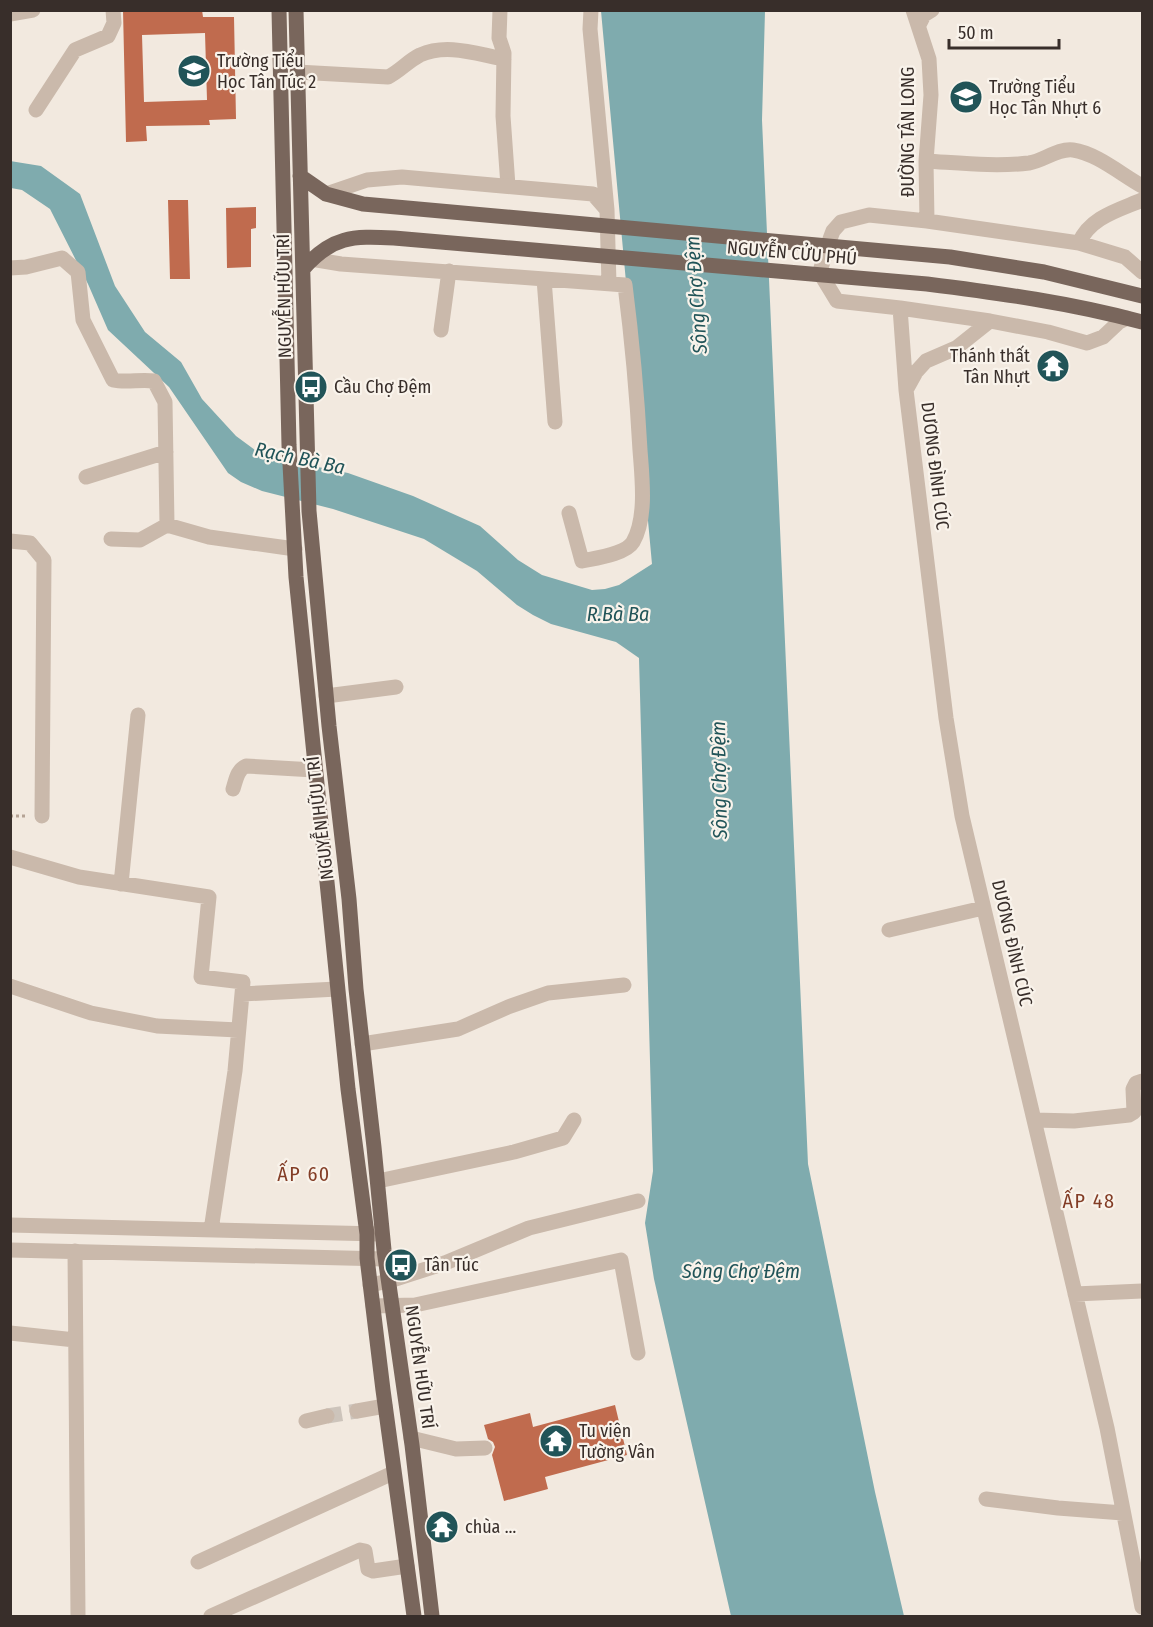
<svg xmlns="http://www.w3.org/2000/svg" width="1153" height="1627" viewBox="0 0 1153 1627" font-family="'Fira Sans Condensed',sans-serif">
<rect width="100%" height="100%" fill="#f2e9df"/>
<!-- water -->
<path fill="#7fabae" d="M 601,11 L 765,11 L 762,120 L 808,1164 L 875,1492 L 904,1616 L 731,1616 L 654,1279 L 645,1223 L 653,1171 L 639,658 L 616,642 L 551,624 L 533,615 L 517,605 L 477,571 L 424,539 L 333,509 L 262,491 L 241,482 L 228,473 L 169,387 L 108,330 L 88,284 L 50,209 L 22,190 L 11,188 L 10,161 L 41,166 L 80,194 L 115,286 L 145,332 L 181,362 L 202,399 L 236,436 L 255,450 L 278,459 L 348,473 L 413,496 L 480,526 L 518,560 L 542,575 L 592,590 L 605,589 L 619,585 L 652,564 Z"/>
<!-- building -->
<path fill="#c06b4e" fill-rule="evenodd" d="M 123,10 L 202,10 L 203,17 L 234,17 L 236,119 L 209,120 L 210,125 L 146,126 L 147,141 L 126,142 ZM 205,33 L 207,100 L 144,102 L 142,35 Z
M 168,200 L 188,200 L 190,279 L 170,279 Z
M 256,207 L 256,228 L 251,229 L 251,267 L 227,268 L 226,208 Z
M 615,1405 L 627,1455 L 545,1477 L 548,1489 L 504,1501 L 492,1455 L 495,1447 L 493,1442 L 488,1439 L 484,1425 L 530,1413 L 533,1427 Z"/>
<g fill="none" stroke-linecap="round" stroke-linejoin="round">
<!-- minor-tunnel -->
<path stroke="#cdc4bb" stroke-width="15" stroke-dasharray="15 8" stroke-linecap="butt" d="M 327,1416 L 357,1411"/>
<!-- path -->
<path stroke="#b5a395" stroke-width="3" stroke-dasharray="3 3" stroke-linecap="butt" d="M 10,816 L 28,816"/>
<!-- minor -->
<path stroke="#cab9ab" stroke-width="15" d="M 500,10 L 499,38 L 504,53 L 503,116 L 508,186
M 591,10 L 590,29 L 607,210 L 609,284
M 913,10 L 929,59 L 931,95 L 926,161 L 927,221
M 10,14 L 33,10
M 919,25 L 924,15 L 932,10
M 297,72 L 388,77 C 400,71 408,61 420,55 C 447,43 476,54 504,59
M 36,110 L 75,50 L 108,36 L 114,23 L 113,10
M 926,161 C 960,163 995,167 1029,163 C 1043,161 1058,148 1073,150 C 1096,153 1122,175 1142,186
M 326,194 L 367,180 L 402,177 L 593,194 L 607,210
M 1079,243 C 1090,217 1119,210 1142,200
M 311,259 L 341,264 L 625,285 C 632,340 637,395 640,450 C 642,477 647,518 633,542 C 626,554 596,558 582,561 L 569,513
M 10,268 L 26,267 L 62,258 L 78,272 L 83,320 L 113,380 C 127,383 140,379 154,381 L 165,402 L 167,525
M 544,279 L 555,422
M 900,308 L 906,390
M 1127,318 L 1119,322 L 1103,337 L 1087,343 L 1048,332 L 990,321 L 900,308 L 837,301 L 823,278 L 821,268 L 830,239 L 833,231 L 841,222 L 869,215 L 927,221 L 1079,243 L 1125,257 L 1142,272
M 990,321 L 956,348 L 926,361 L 916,372 L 906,390 L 946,718 L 962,816 L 1107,1428 L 1142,1607
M 441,330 L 449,271
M 86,477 L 166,452
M 111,539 L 140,540 L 167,525 L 209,537 L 295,549
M 10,541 L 30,543 L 44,560 L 42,816
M 326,696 L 396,687
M 233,789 C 236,780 237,770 246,766 L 314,770
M 10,857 L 79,877 L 209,897 L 201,977 L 243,982 L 242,994
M 121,884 L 138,715
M 889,930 L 983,908
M 10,986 L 91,1013 L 157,1026 L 238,1030
M 362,1044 L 458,1029 L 508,1007 L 548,993 L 624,985
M 1034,1120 L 1074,1121 L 1129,1115 L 1134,1112 L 1133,1089 L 1136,1083 L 1142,1081
M 378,1181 L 514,1152 L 563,1138 L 574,1120
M 10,1225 L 379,1234
M 211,1230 L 235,1071 L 242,994 L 337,989
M 10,1250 L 385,1259
M 75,1251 L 78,1616
M 370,1285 L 389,1281 L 445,1263 L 529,1228 L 638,1201
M 1075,1294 L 1142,1291
M 373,1306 L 415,1305 L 621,1260 L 638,1353
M 10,1333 L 75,1340
M 357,1411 L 385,1406
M 306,1421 L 327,1416
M 411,1438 L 456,1449 L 485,1448
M 986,1499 L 1058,1508 L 1123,1513
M 198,1562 L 393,1473
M 211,1616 L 360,1550 L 365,1551 L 368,1569 L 373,1571 L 407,1566"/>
<!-- major -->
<path stroke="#79665c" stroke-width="15" d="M 279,10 L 289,445 L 296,577 L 348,1089 L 367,1234 L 367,1258 L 383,1390 L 414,1616
M 296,10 L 309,511 L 329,726 L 349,899 L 356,989 L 374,1147 L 384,1250 L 412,1445 L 432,1616
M 300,176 L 326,194 L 363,204 L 950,257 L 1044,272 L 1142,296
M 303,269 C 332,236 352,236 394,238 L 927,284 C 999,293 1072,303 1142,322"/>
</g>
<!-- icons -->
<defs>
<g id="school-disc" transform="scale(1.725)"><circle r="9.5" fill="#215458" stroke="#f9f3eb"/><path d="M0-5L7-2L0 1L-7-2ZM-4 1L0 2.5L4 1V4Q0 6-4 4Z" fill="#fff"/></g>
<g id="temple-disc" transform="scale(1.725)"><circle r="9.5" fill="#215458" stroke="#f9f3eb"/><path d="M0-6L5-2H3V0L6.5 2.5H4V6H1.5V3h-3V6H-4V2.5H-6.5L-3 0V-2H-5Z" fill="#fff"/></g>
<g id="bus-disc" transform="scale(1.725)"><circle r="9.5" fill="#215458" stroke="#f9f3eb"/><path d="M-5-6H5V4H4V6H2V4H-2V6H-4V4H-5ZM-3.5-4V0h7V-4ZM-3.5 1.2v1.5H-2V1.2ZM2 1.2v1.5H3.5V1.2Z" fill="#fff"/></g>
</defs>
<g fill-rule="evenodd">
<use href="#school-disc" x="194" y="71"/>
<use href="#school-disc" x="966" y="97"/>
<use href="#temple-disc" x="1053" y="366"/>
<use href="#bus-disc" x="311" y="387"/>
<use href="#bus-disc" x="401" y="1265"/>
<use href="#temple-disc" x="556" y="1441"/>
<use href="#temple-disc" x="442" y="1527"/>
</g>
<g text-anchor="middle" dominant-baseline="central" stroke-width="4.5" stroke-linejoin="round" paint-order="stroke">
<!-- poi labels -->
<g font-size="18" fill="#382e2a" stroke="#f9f3eb" text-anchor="start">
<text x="217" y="61">Trường Tiểu<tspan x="217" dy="21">Học Tân Túc 2</tspan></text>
<text x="989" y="87">Trường Tiểu<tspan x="989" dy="21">Học Tân Nhựt 6</tspan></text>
<text x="1030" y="356" text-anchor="end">Thánh thất<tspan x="1030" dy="21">Tân Nhựt</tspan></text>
<text x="334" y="387">Cầu Chợ Đệm</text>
<text x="424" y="1265">Tân Túc</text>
<text x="579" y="1431">Tu viện<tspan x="579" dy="21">Tường Vân</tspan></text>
<text x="465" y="1527">chùa …</text>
</g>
<!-- street labels -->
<g font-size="18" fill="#382e2a" stroke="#f9f3eb">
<text transform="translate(908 132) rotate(-90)">ĐƯỜNG TÂN LONG</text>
<text transform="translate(792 253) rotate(5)">NGUYỄN CỬU PHÚ</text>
<text transform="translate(284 296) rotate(-91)">NGUYỄN HỮU TRÍ</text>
<text transform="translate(935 466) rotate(83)">DƯƠNG ĐÌNH CÚC</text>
<text transform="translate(320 818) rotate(-97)">NGUYỄN HỮU TRÍ</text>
<text transform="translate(1012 943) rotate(77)">DƯƠNG ĐÌNH CÚC</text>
<text transform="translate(420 1367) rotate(82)">NGUYỄN HỮU TRÍ</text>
</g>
<!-- water labels -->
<g font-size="20" font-style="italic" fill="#215458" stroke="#f9f3eb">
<text transform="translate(696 295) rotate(-94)">Sông Chợ Đệm</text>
<text transform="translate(300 458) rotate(12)">Rạch Bà Ba</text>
<text x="618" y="614">R.Bà Ba</text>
<text transform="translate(719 780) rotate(-91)">Sông Chợ Đệm</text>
<text x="741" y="1271">Sông Chợ Đệm</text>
</g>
<!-- neighbourhood labels -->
<g font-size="20" letter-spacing="1.5" fill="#833d26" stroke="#f9f3eb">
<text x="304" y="1174">ẤP 60</text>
<text x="1089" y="1201">ẤP 48</text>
</g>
</g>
<!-- border -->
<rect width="1153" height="1627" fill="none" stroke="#382e2a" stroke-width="24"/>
<!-- scale -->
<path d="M949 39v9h110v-9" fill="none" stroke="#382e2a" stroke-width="3"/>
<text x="958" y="39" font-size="18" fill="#382e2a" stroke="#f9f3eb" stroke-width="4.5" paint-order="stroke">50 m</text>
</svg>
